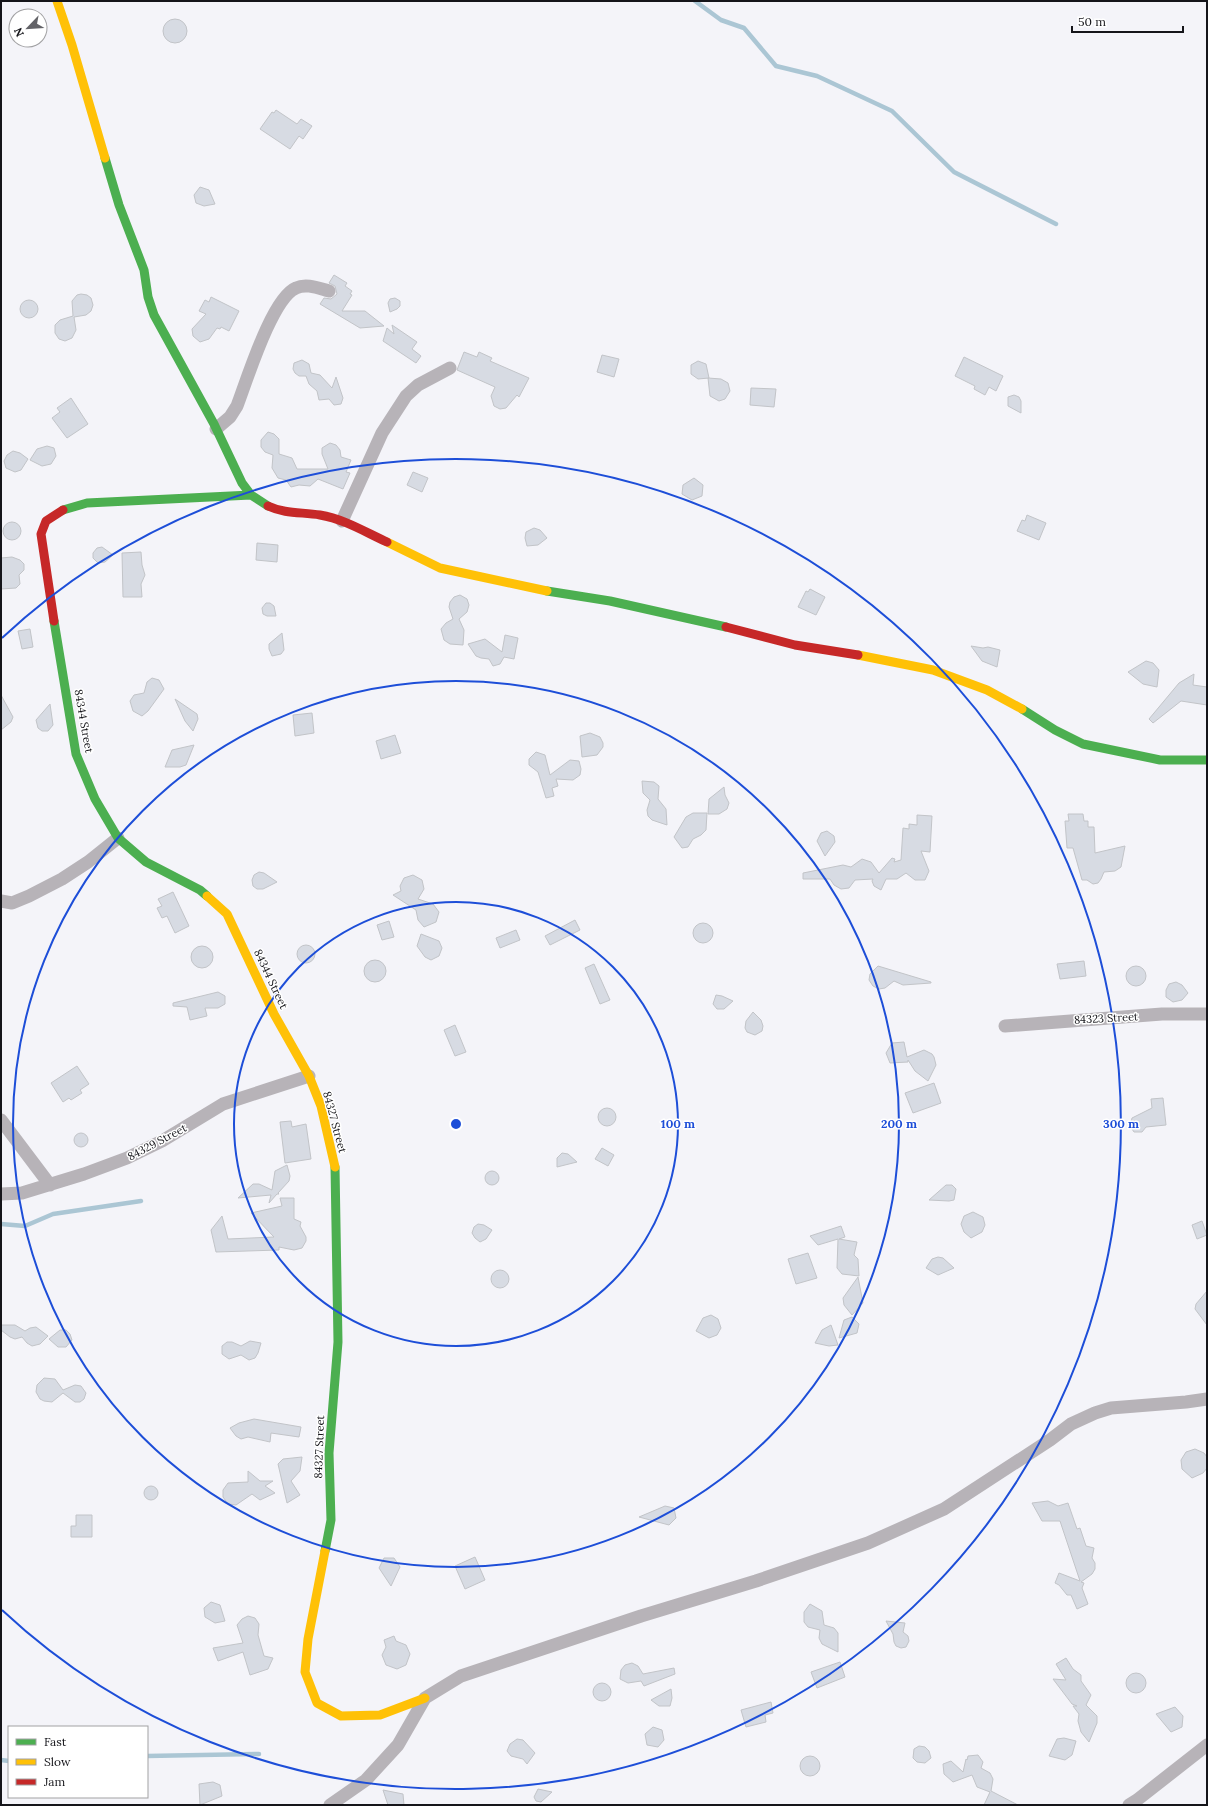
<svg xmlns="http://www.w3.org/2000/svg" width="1208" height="1806" viewBox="0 0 1208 1806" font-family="Lora,serif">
<rect width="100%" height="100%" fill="#f4f4f9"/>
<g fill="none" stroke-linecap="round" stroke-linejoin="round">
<!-- stream -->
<path stroke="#abc6d4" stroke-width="4.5" d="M 695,1 L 721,20 L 744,28 L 776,66 L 817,76 L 892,111 L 954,172 L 1056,224
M 1,1224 L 25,1226 L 53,1214 L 141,1201
M 147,1756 L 259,1754
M 1,1760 L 9,1761"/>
</g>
<!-- building -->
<path fill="#d7dbe3" stroke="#c2c4c8" d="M163 31a12 12 0 1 1 24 0a12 12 0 1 1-24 0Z
M 276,110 L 297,124 L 301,119 L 312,126 L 303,139 L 299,136 L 290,149 L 260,129 L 272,112 L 274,113 Z
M 200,187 L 209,190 L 215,204 L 204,206 L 196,203 L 194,195 Z
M 334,275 L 347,283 L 345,286 L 352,291 L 350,294 L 352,295 L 342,311 L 365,311 L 384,326 L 360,328 L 320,304 L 324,298 L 331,299 L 337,294 L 335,286 L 329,283 Z
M 81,294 L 87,295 L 91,298 L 93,305 L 91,311 L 86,315 L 74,317 L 76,330 L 72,338 L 65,341 L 59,339 L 55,333 L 55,325 L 60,320 L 73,316 L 72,301 L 77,295 Z
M 211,297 L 239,311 L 229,331 L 221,327 L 220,329 L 217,328 L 209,339 L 200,342 L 193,336 L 192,329 L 206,314 L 199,311 L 205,300 L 209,302 Z
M 395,298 L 400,301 L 400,306 L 397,309 L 390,312 L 388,303 L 390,299 Z
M20 309a9 9 0 1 1 18 0a9 9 0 1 1-18 0Z
M 392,325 L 417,342 L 412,349 L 421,356 L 416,363 L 383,341 L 387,328 L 394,334 Z
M 464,352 L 477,357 L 479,352 L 492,358 L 490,361 L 529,378 L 519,397 L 517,395 L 506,408 L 500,409 L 494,406 L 491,396 L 495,387 L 457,370 Z
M 602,355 L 619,359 L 614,377 L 597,372 Z
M 964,357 L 1003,376 L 996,391 L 989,387 L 985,395 L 974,389 L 975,386 L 955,376 Z
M 302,360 L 309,364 L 311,373 L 320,375 L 332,388 L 336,377 L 343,398 L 341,404 L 334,405 L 329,399 L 319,400 L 317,391 L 309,384 L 306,376 L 299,376 L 295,373 L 293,369 L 294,363 Z
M 698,361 L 706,364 L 709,378 L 698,379 L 691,374 L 691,365 Z
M 708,378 L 721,379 L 728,383 L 730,391 L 725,399 L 719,401 L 710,396 Z
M 751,388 L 776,389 L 774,407 L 750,405 Z
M 1014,395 L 1019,397 L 1021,401 L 1021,413 L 1008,406 L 1008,397 Z
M 71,398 L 88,424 L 67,438 L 52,418 L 60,412 L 57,408 Z
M 268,432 L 274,434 L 279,439 L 279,454 L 292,458 L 297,469 L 328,469 L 322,454 L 322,448 L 330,443 L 336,445 L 340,450 L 341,457 L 351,460 L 346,472 L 350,473 L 343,489 L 318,479 L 310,486 L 299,485 L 291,487 L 286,480 L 278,478 L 272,468 L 273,455 L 265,452 L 261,447 L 261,440 Z
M 47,446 L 54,448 L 56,456 L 51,464 L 42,466 L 30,460 L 37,449 Z
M 13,451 L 20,453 L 28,459 L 21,470 L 15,472 L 6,468 L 4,461 L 7,455 Z
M 413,472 L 428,478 L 422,492 L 407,485 Z
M 694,478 L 703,485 L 702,496 L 692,500 L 682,494 L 683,485 Z
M 1027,515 L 1046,523 L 1039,540 L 1017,531 L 1022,520 L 1025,521 Z
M3 531a9 9 0 1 1 18 0a9 9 0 1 1-18 0Z
M 534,528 L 540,530 L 547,538 L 538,545 L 527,546 L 525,538 L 526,532 Z
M 257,543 L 278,545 L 277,562 L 256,560 Z
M 102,547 L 113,555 L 105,562 L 98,563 L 93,558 L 93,553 L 97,548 Z
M 141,552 L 142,565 L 145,575 L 141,584 L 142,597 L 123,597 L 122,553 Z
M 12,557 L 20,560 L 24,564 L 24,570 L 19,575 L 20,584 L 16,588 L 1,589 L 1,558 Z
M 810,589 L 825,597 L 816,615 L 798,607 L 806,591 L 808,592 Z
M 460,595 L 467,599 L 469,605 L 467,612 L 459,619 L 464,630 L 463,645 L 450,644 L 444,640 L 441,629 L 446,623 L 453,619 L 449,607 L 450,602 L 454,597 Z
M 266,603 L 270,603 L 274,606 L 276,616 L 267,616 L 263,614 L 262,608 Z
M 30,629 L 33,647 L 22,649 L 18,631 Z
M 282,633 L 284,650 L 281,654 L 272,656 L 269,649 L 269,644 Z
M 505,635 L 518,638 L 514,659 L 504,657 L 500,664 L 493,666 L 489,659 L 481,658 L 476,656 L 468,644 L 485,639 L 502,652 Z
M 971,646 L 983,648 L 988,647 L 1000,650 L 997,667 L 982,661 Z
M 1146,661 L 1153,663 L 1159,670 L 1157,687 L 1143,684 L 1128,672 Z
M 1194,674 L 1193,685 L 1207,687 L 1207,705 L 1181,701 L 1153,723 L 1149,719 L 1179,683 Z
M 152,678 L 159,680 L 164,689 L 148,711 L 142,716 L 133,711 L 130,701 L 134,695 L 144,693 L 147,682 Z
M 1,695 L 13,717 L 11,722 L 1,730 Z
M 175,699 L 197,714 L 198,719 L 193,731 L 185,721 Z
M 50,704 L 53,725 L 48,731 L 42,731 L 38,728 L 36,720 Z
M 312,713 L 314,733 L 295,736 L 293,715 Z
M 590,733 L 600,737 L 603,743 L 603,747 L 597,755 L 582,757 L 580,736 Z
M 395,735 L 401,753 L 381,759 L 376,741 Z
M 194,745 L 186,765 L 180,767 L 165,767 L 172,750 Z
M 536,752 L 545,755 L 550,775 L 570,760 L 579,761 L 581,769 L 580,775 L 573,780 L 556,779 L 558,786 L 552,788 L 554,796 L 546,798 L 538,772 L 529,765 L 529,759 Z
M 642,781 L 654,782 L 659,786 L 658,799 L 666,809 L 667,825 L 652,820 L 648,816 L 647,810 L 650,800 L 643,793 Z
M 724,787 L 725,795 L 729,803 L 727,809 L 719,814 L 708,814 L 709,799 Z
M 693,813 L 707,813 L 706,830 L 701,835 L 693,839 L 688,847 L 682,848 L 674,837 L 686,817 Z
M 1068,814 L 1083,814 L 1084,821 L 1088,821 L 1088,827 L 1094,827 L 1095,853 L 1125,846 L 1121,867 L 1115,871 L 1104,872 L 1101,879 L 1098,883 L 1093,884 L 1087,880 L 1082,880 L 1073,848 L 1067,848 L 1065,821 L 1069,821 Z
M 917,815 L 932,816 L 930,852 L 921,851 L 929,871 L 925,880 L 915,880 L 906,873 L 897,879 L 886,879 L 881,890 L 874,886 L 872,881 L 873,879 L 855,880 L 849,888 L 841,889 L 834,885 L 830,879 L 803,879 L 803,873 L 843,865 L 851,867 L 862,859 L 871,862 L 879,873 L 892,858 L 895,859 L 894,862 L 901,860 L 903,828 L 909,829 L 909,824 L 917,825 Z
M 827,831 L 834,836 L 835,842 L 825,856 L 817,841 L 821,833 Z
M 259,872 L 264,873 L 277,882 L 263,889 L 257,889 L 253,886 L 252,880 L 254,875 Z
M 413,875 L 422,880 L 424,889 L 418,899 L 433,904 L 439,912 L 436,922 L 424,927 L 418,920 L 416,910 L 393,895 L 401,891 L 400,886 L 404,878 Z
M 173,892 L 189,926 L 175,933 L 167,916 L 162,918 L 157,908 L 162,906 L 158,899 Z
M 575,920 L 580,930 L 550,945 L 545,936 Z
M 389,921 L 394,937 L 382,940 L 377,925 Z
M693 933a10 10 0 1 1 20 0a10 10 0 1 1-20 0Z
M 516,930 L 520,940 L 500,948 L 496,938 Z
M 421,934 L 439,941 L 442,948 L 439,956 L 431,960 L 425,957 L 417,946 Z
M297 954a9 9 0 1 1 18 0a9 9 0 1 1-18 0Z
M191 957a11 11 0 1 1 22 0a11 11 0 1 1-22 0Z
M364 971a11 11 0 1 1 22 0a11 11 0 1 1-22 0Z
M 1084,961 L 1086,976 L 1060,979 L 1057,964 Z
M 594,964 L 610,1000 L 600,1004 L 585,968 Z
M 878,966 L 931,982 L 931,983 L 903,985 L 894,981 L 885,988 L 879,989 L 873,986 L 869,980 L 870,974 Z
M1126 976a10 10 0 1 1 20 0a10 10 0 1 1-20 0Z
M 1176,982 L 1182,985 L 1188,993 L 1182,1000 L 1173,1002 L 1166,997 L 1166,990 L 1169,984 Z
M 218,992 L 225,996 L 225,1004 L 218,1008 L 205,1008 L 207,1016 L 190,1020 L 187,1007 L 173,1006 L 173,1003 Z
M 716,995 L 722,996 L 733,1001 L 724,1009 L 717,1009 L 713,1004 Z
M 753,1012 L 761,1020 L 763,1026 L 762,1031 L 755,1035 L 747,1032 L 745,1028 L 746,1021 Z
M 455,1025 L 466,1052 L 455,1056 L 444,1030 Z
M 904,1042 L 907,1057 L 924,1050 L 932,1054 L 934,1057 L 936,1065 L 928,1081 L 915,1071 L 908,1060 L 908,1062 L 890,1063 L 886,1053 L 892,1043 Z
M 77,1066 L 89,1084 L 80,1090 L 82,1093 L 71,1100 L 69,1098 L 63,1102 L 51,1083 Z
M 934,1083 L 941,1103 L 913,1113 L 905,1093 Z
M 1163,1098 L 1166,1125 L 1146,1127 L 1142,1132 L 1134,1132 L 1130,1126 L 1132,1118 L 1152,1108 L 1151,1099 Z
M598 1117a9 9 0 1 1 18 0a9 9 0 1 1-18 0Z
M 291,1121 L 292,1127 L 306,1124 L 311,1159 L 285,1163 L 280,1122 Z
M74 1140a7 7 0 1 1 14 0a7 7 0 1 1-14 0Z
M 602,1148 L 614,1155 L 608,1166 L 595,1159 Z
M 562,1153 L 568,1154 L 577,1162 L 557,1167 L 557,1158 Z
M 287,1165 L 290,1176 L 289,1181 L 278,1193 L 279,1194 L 277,1194 L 269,1203 L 271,1195 L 238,1198 L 253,1184 L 259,1184 L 272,1190 L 275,1171 Z
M485 1178a7 7 0 1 1 14 0a7 7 0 1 1-14 0Z
M 946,1185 L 952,1185 L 956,1189 L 954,1200 L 949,1201 L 929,1200 Z
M 280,1198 L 294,1198 L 294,1219 L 301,1222 L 300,1226 L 306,1237 L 306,1241 L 302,1248 L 294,1250 L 279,1247 L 279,1250 L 216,1252 L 211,1230 L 222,1216 L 228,1239 L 274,1237 L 251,1213 L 282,1206 Z
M 973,1212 L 983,1217 L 985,1225 L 982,1232 L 971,1238 L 964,1232 L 961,1224 L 964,1216 Z
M 1202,1221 L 1207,1235 L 1197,1239 L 1192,1225 Z
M 478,1224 L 484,1225 L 492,1230 L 486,1239 L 480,1242 L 475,1238 L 472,1233 L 474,1227 Z
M 841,1226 L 845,1237 L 839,1239 L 857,1242 L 854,1255 L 858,1259 L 859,1276 L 842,1274 L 837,1268 L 838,1239 L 818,1245 L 810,1236 Z
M 808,1253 L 817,1278 L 796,1284 L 788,1259 Z
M 938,1257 L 943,1258 L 954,1268 L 938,1275 L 926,1268 L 932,1259 Z
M491 1279a9 9 0 1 1 18 0a9 9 0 1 1-18 0Z
M 858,1277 L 863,1303 L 852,1315 L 844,1305 L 843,1298 Z
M 1207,1291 L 1207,1325 L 1195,1309 L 1196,1304 Z
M 711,1315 L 718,1319 L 721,1328 L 717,1335 L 709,1338 L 696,1331 L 703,1318 Z
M 852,1317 L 859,1324 L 857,1333 L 839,1338 L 844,1320 Z
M 1,1325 L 15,1325 L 25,1331 L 30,1328 L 36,1327 L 48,1336 L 40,1344 L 32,1346 L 27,1343 L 22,1337 L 15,1339 L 10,1337 L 1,1330 Z
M 831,1325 L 838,1345 L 829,1346 L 815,1343 L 822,1330 Z
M 60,1330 L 66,1330 L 70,1334 L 72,1340 L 66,1347 L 58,1347 L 49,1339 Z
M 250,1341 L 261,1343 L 258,1353 L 255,1358 L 249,1360 L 241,1355 L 229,1359 L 222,1354 L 222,1346 L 227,1342 L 232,1342 L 241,1346 Z
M 44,1378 L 55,1379 L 63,1390 L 75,1385 L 81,1386 L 86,1393 L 84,1399 L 80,1402 L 75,1402 L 63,1393 L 52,1402 L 44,1401 L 40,1399 L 36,1392 L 37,1385 Z
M 254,1419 L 301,1427 L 299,1437 L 271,1433 L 270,1442 L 248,1437 L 241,1439 L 236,1436 L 230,1428 L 239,1423 Z
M 1195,1449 L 1204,1453 L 1207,1457 L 1207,1468 L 1203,1473 L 1192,1478 L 1182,1469 L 1181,1460 L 1186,1452 Z
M 302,1457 L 300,1471 L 291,1481 L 300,1495 L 287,1503 L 278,1464 L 283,1459 Z
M 248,1471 L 260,1481 L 273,1481 L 265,1486 L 275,1493 L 260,1500 L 252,1494 L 236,1505 L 228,1504 L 223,1497 L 223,1490 L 228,1483 L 248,1482 Z
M144 1493a7 7 0 1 1 14 0a7 7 0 1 1-14 0Z
M 1048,1501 L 1058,1506 L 1068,1503 L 1077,1529 L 1080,1528 L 1086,1546 L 1094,1548 L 1092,1558 L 1095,1563 L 1095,1569 L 1092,1574 L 1081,1582 L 1084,1583 L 1082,1588 L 1088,1604 L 1077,1609 L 1071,1595 L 1067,1595 L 1059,1585 L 1055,1583 L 1059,1573 L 1080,1581 L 1060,1521 L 1042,1521 L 1032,1503 Z
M 665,1506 L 674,1508 L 676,1518 L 669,1525 L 639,1517 Z
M 76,1515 L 92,1515 L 92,1537 L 71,1537 L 71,1526 L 76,1526 Z
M 475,1557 L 485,1580 L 465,1589 L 455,1566 Z
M 384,1558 L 394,1558 L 400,1567 L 391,1586 L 379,1568 Z
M 211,1602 L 220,1605 L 225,1621 L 215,1623 L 205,1617 L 204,1608 Z
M 810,1604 L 822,1611 L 824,1625 L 834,1628 L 838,1633 L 838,1652 L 822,1644 L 819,1638 L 820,1630 L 808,1627 L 804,1622 L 804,1612 Z
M 248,1616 L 255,1618 L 259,1624 L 258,1635 L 264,1656 L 273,1658 L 268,1669 L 250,1675 L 243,1652 L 218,1661 L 213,1648 L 243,1643 L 237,1625 L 242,1619 Z
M 886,1621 L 905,1623 L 903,1632 L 908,1636 L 909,1641 L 906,1647 L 901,1648 L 896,1646 L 894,1642 L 893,1634 Z
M 394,1636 L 396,1641 L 406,1645 L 410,1654 L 406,1665 L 397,1669 L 386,1665 L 382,1655 L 386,1647 L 384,1640 Z
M 1066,1658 L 1073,1669 L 1081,1675 L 1081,1681 L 1091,1695 L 1086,1705 L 1097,1716 L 1097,1723 L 1089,1742 L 1081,1732 L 1078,1721 L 1079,1714 L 1073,1706 L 1077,1706 L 1072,1704 L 1053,1679 L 1066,1680 L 1056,1664 Z
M 840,1662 L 845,1677 L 817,1688 L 811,1672 Z
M 632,1663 L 638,1666 L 643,1674 L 674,1668 L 675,1674 L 644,1686 L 641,1681 L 628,1683 L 620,1679 L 621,1670 L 625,1665 Z
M1126 1683a10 10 0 1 1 20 0a10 10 0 1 1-20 0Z
M593 1692a9 9 0 1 1 18 0a9 9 0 1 1-18 0Z
M 671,1689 L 672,1698 L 670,1706 L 659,1706 L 651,1700 Z
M 771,1702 L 773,1713 L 765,1715 L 766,1722 L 746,1727 L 741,1710 Z
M 1175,1707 L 1183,1716 L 1182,1727 L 1171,1732 L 1156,1714 Z
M 653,1727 L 662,1730 L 664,1740 L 658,1747 L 647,1745 L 645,1734 Z
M 1064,1738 L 1076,1741 L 1072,1755 L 1065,1760 L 1049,1756 L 1057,1739 Z
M 517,1739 L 523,1740 L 535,1753 L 527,1764 L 523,1759 L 511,1756 L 507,1751 L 510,1744 Z
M 919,1746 L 925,1747 L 929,1751 L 931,1758 L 925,1763 L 917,1762 L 913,1758 L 914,1749 Z
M 978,1755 L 983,1762 L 981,1768 L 990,1773 L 993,1779 L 991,1791 L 1018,1805 L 984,1805 L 990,1792 L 977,1787 L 972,1775 L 953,1782 L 944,1774 L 943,1764 L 951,1761 L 963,1772 L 966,1759 L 967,1760 L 968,1756 Z
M800 1766a10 10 0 1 1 20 0a10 10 0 1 1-20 0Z
M 213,1782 L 220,1785 L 222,1796 L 200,1805 L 199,1784 Z
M 538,1789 L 552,1792 L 541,1802 L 536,1801 L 534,1797 Z
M 383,1790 L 403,1794 L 404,1805 L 388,1805 Z"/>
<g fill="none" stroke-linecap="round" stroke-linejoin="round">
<!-- street -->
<path stroke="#b7b3b8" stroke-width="13" d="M 216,429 L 230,417 L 237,406 C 247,380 272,298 296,288 C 306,283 318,288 329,291
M 342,521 L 382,433 L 406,396 L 418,385 L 450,368
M 1,901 L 12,903 L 29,896 L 62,879 L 88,862 L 118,838
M 1005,1026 L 1162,1014 L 1207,1014
M 1,1120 L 50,1185
M 1,1194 L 22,1193 L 84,1174 L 127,1158 L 162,1141 L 223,1104 L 309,1076
M 330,1805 L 366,1780 L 398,1745 L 425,1698 L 461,1676 L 641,1616 L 756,1581 L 868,1543 L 944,1509 L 1050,1440 L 1071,1424 L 1095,1413 L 1111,1408 L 1186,1402 L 1207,1399
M 1129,1805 L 1137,1800 L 1207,1745"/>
<!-- fast -->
<path stroke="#4caf50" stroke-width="9" d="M 105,158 L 119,205 L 144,270 L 148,297 L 154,315 L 214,424 L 242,483 L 251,495 L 268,506
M 63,510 L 87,503 L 251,495
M 547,591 L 610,601 L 726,627
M 54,621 L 76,754 L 95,799 L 118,838 L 146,862 L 200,890 L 207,896
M 1022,709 L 1055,730 L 1083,744 L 1160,760 L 1207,760
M 325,1551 L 331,1520 L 329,1453 L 338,1342 L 335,1167"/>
<!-- slow -->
<path stroke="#ffc107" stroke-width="9" d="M 57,1 L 72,45 L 105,158
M 387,542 L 440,568 L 547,591
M 858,655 L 933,670 L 987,690 L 1022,709
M 207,896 L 227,914 L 274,1014 L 309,1076 L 321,1106 L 335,1167
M 325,1551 L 308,1639 L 305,1672 L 317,1703 L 341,1716 L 380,1715 L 425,1698"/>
<!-- jam -->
<path stroke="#c62828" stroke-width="9" d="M 268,506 C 285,514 302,512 320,515 C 344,519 365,532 387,542
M 54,621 L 41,534 L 46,521 L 63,510
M 726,627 L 795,645 L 858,655"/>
</g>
<!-- distance rings -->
<g fill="none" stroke="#1d4ed8" stroke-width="2">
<circle cx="456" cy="1124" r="222"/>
<circle cx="456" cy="1124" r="443"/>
<path d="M2 638A665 665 0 1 1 2 1610"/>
</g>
<g text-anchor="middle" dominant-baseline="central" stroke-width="3" stroke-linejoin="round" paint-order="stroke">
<!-- street labels -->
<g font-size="11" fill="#15151a" stroke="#fff">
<text transform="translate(84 721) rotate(80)">84344 Street</text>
<text transform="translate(271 979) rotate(65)">84344 Street</text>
<text transform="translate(1106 1018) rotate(-3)">84323 Street</text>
<text transform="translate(335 1122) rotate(75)">84327 Street</text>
<text transform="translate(157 1142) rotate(-28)">84329 Street</text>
<text transform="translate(319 1447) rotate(-88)">84327 Street</text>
</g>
</g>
<circle cx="456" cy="1124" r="6" fill="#1d4ed8" stroke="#fff" stroke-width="2"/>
<g font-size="12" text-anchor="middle" font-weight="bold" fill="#1d4ed8" stroke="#fff" stroke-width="3" stroke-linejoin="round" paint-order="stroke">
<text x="678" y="1128">100 m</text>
<text x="899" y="1128">200 m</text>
<text x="1121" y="1128">300 m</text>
</g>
<!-- border -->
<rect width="1208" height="1806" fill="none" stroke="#15151a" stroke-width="4"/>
<!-- legend -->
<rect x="8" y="1726" width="140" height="72" fill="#ffffff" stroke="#a1a1a3"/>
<rect x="16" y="1739" width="20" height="6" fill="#4caf50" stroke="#a1a1a3"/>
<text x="44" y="1746" font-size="12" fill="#15151a">Fast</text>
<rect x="16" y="1759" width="20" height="6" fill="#ffc107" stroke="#a1a1a3"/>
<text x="44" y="1766" font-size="12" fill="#15151a">Slow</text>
<rect x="16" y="1779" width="20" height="6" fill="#c62828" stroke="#a1a1a3"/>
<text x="44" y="1786" font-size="12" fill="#15151a">Jam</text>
<!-- north arrow -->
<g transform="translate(28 28) rotate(245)"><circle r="19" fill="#ffffff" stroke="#a1a1a3"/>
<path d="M0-3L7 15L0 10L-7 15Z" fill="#636368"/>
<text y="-6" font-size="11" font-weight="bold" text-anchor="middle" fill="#15151a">N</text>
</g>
<!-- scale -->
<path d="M1072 26v6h111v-6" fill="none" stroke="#15151a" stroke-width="2"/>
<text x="1078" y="26" font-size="12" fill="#15151a" stroke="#ffffff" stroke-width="3" paint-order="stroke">50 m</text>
</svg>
